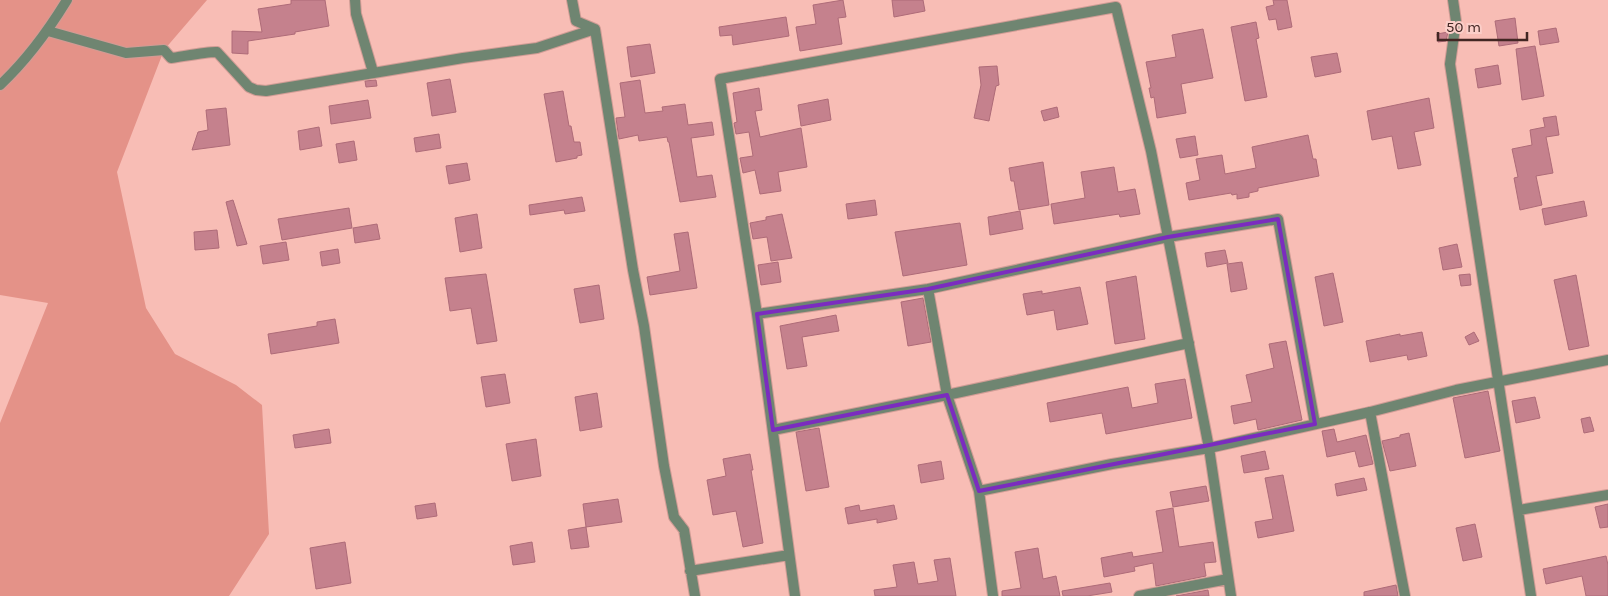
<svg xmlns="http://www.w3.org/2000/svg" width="1608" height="596" viewBox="0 0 1608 596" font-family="Karla,sans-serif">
<rect width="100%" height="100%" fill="#f8bdb5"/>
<!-- green -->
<path fill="#e49288" d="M 0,0 L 207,0 L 164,50 L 117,172 L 146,308 L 175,354 L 236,385 L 262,405 L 269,534 L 229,596 L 0,596 L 0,423 L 48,303 L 0,295 Z"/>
<!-- building -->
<path fill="#c5818d" stroke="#ae6b78" d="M 291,0 L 325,0 L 329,26 L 295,32 L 295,34 L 248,41 L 248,54 L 232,53 L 232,31 L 262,32 L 258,9 L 291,4 Z
M 843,0 L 846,17 L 838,18 L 842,44 L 800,51 L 796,27 L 816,24 L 813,5 Z
M 892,0 L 923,0 L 925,11 L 894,17 Z
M 1273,0 L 1287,0 L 1292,27 L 1278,30 L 1276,19 L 1269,20 L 1266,7 L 1274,5 Z
M 786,17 L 789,36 L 733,45 L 732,35 L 720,36 L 719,27 Z
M 1515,18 L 1518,43 L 1499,46 L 1495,21 Z
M 1256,22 L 1259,38 L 1256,39 L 1267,97 L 1245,101 L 1231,27 Z
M 1556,28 L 1559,42 L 1540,45 L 1538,31 Z
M 1203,29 L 1213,78 L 1181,84 L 1186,113 L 1157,118 L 1154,97 L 1151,98 L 1149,88 L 1151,88 L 1146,62 L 1176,57 L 1172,35 Z
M 1448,32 L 1446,41 L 1438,42 L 1437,34 Z
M 650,44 L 655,73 L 631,77 L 627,47 Z
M 1535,46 L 1544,96 L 1522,100 L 1516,49 Z
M 1337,53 L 1341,72 L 1315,77 L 1311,57 Z
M 1498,65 L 1501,84 L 1478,88 L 1475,69 Z
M 997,66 L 999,85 L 996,86 L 989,121 L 974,118 L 981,85 L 979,67 Z
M 450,79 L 456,112 L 432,116 L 427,83 Z
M 376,80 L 377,86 L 366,87 L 365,81 Z
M 640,80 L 645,113 L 663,111 L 662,107 L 685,104 L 688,125 L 712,122 L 714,135 L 691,138 L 697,177 L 712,175 L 716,197 L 680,202 L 669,142 L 668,142 L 667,137 L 639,141 L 638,135 L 619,139 L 616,118 L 625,117 L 620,83 Z
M 759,88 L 762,110 L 755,111 L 760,137 L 801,128 L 807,167 L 778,172 L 781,191 L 760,194 L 755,170 L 743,173 L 740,158 L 753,156 L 749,132 L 736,134 L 734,123 L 737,122 L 733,93 Z
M 563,91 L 569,126 L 571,126 L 574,142 L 580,142 L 582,155 L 577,156 L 577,158 L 556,162 L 544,94 Z
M 1429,98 L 1434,128 L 1414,132 L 1421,165 L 1398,169 L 1392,136 L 1372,140 L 1367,111 Z
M 828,99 L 831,120 L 801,126 L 798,105 Z
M 368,100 L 371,118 L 331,124 L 329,106 Z
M 1057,107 L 1059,117 L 1044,121 L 1041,111 Z
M 226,108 L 230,145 L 192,150 L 198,132 L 208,130 L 206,110 Z
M 1556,116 L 1559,135 L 1546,137 L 1553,173 L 1536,176 L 1542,205 L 1520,210 L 1514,178 L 1518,177 L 1512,149 L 1532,145 L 1530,130 L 1545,127 L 1543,118 Z
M 319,127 L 322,146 L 300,150 L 298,131 Z
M 439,134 L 441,148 L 416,152 L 414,138 Z
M 1308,135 L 1313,159 L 1316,159 L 1319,176 L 1258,188 L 1258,191 L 1249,193 L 1249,197 L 1237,199 L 1237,194 L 1232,195 L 1231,193 L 1189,200 L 1186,183 L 1200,180 L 1196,159 L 1222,155 L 1225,174 L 1256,168 L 1252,147 Z
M 1195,136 L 1198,155 L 1180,158 L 1176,139 Z
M 354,141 L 357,160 L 339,163 L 336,144 Z
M 1043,162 L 1049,205 L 1019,210 L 1014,181 L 1011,181 L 1009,168 Z
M 467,163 L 470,180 L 449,184 L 446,166 Z
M 1114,167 L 1118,192 L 1135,189 L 1140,214 L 1120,217 L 1119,214 L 1054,224 L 1051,204 L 1085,198 L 1081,172 Z
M 582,197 L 585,211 L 565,214 L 564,210 L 530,215 L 529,205 Z
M 233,200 L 247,244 L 237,246 L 226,202 Z
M 875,200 L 877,215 L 848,219 L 846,204 Z
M 1584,201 L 1587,216 L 1545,225 L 1542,209 Z
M 349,208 L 352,228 L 282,240 L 278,219 Z
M 1020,211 L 1023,229 L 990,235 L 988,217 Z
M 477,214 L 482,248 L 460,252 L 455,218 Z
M 782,214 L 792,258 L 771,261 L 767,237 L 753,239 L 750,223 L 766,220 L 766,217 Z
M 960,223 L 967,265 L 903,276 L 895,232 Z
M 377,224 L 380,239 L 355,243 L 353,228 Z
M 217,230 L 219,248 L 195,250 L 194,232 Z
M 688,232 L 697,288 L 650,295 L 647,277 L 680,271 L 674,234 Z
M 286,242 L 289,260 L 263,264 L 260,246 Z
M 1457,244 L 1462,267 L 1443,270 L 1439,248 Z
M 338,249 L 340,263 L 322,266 L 320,252 Z
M 1225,250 L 1228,263 L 1207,267 L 1205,253 Z
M 778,262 L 781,282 L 761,285 L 758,265 Z
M 1242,262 L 1247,289 L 1231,292 L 1227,264 Z
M 1333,273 L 1343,322 L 1324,326 L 1315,277 Z
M 486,274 L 497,341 L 477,344 L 471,308 L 450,311 L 445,278 Z
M 1470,274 L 1471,285 L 1461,286 L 1459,275 Z
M 1576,275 L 1589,346 L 1569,350 L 1554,280 Z
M 1136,276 L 1145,339 L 1115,344 L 1106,282 Z
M 599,285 L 604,319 L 580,323 L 574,289 Z
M 1080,287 L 1088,324 L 1057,330 L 1054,310 L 1027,315 L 1023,294 L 1042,291 L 1042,294 Z
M 923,298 L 931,342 L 908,346 L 901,302 Z
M 836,315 L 839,331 L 802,337 L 807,366 L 787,369 L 780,326 Z
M 335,319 L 339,343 L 271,354 L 268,334 L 317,326 L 317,322 Z
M 1422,332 L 1427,356 L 1408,360 L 1407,355 L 1370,362 L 1366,341 L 1400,334 L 1400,336 Z
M 1474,332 L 1479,341 L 1469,345 L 1465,337 Z
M 1286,341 L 1302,420 L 1258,430 L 1256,419 L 1234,424 L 1231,406 L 1252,402 L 1246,375 L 1274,368 L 1269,344 Z
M 505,374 L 510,403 L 486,407 L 481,377 Z
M 1185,379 L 1192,418 L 1106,434 L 1102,413 L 1050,422 L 1047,403 L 1128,387 L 1132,408 L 1158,403 L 1155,384 Z
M 1488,391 L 1500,451 L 1465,458 L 1453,398 Z
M 597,393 L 602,427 L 580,431 L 575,397 Z
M 1535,397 L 1540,418 L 1516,423 L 1512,401 Z
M 1590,417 L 1594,431 L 1584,433 L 1581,419 Z
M 819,428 L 829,487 L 806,491 L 796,432 Z
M 329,429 L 331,443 L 295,448 L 293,435 Z
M 1334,429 L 1337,442 L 1366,435 L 1373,464 L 1359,467 L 1355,451 L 1327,457 L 1322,431 Z
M 1409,433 L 1416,466 L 1390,471 L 1382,441 L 1400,437 L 1400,435 Z
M 536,439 L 541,476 L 512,481 L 506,444 Z
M 1265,451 L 1269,469 L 1244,473 L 1241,456 Z
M 750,454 L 753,470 L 751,470 L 763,543 L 743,547 L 736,511 L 713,515 L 707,480 L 726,476 L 723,459 Z
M 941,461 L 944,479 L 921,483 L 918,465 Z
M 1283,475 L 1294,531 L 1258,538 L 1255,522 L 1273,519 L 1265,478 Z
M 1364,478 L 1367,490 L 1337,496 L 1335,484 Z
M 1206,486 L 1209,501 L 1173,507 L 1170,492 Z
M 618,499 L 622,522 L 586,527 L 583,504 Z
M 435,503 L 437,516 L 417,519 L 415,506 Z
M 1608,504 L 1608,527 L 1600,528 L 1595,507 Z
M 859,505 L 860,511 L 894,505 L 897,519 L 877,523 L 877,519 L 848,524 L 845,508 Z
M 1173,508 L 1179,547 L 1213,542 L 1216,562 L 1204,563 L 1206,576 L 1156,586 L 1153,563 L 1134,567 L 1135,571 L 1104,577 L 1101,558 L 1132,552 L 1133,557 L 1163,552 L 1156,511 Z
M 1475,524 L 1482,557 L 1463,561 L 1456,528 Z
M 586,527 L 589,547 L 571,549 L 568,530 Z
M 345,542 L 351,583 L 316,589 L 310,548 Z
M 532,542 L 535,562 L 513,565 L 510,546 Z
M 1038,548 L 1043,579 L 1056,576 L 1060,596 L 1002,596 L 1002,591 L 1021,588 L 1015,552 Z
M 1606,556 L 1608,565 L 1608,596 L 1586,596 L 1582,576 L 1546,584 L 1543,569 Z
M 950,558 L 956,596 L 875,596 L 874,590 L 897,587 L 893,565 L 914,562 L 918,584 L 938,581 L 934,560 Z
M 1110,583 L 1112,592 L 1087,596 L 1063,596 L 1062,591 Z
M 1396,585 L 1398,596 L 1364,596 L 1364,592 Z
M 1208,590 L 1209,596 L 1176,596 Z"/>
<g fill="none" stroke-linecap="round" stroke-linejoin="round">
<!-- minor casing -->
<g stroke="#d09c95" stroke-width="12">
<path id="minor" d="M 355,0 L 356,14 L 373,72
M 572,0 L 576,21 L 595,29 L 633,270 L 644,326 L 664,466 L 674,517 L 684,530 L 695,596
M 1453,0 L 1456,21 L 1450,64 L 1531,596
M 48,31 L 126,53 L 164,50 L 171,58 C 180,57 210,51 217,52 L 249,87 L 256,90 L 266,91 L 463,58 L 537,48 L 595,29
M 0,85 C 27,60 48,31 67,0
M 928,289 L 947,395 L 979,491 L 993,596
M 757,314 L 928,289 L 1168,237 L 1278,219 L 1315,424
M 1370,412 L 1405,596
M 773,430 L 947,395 L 1189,343
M 979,491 L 1112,464 L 1209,448 L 1370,412 L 1456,390 L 1608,360
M 1519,510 L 1608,495
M 690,571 L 789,555
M 795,596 L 757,314 L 720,79 L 1116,7 L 1151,151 L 1168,237 L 1209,448 L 1231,596
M 1139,596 L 1228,579"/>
</g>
<!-- minor -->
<use href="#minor" stroke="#6f8571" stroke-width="10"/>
</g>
<!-- marked area -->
<path fill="none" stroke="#7b2cbf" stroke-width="4" stroke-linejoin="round" d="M 1278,219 L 1315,424 L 979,491 L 947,395 L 773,430 L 757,314 L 928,289 L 1168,237 Z"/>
<!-- scale -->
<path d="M1438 32v8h89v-8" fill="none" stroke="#422623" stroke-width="2.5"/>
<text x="1446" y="32" font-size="15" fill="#422623" stroke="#fbcec8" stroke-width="4" paint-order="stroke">50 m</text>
</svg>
